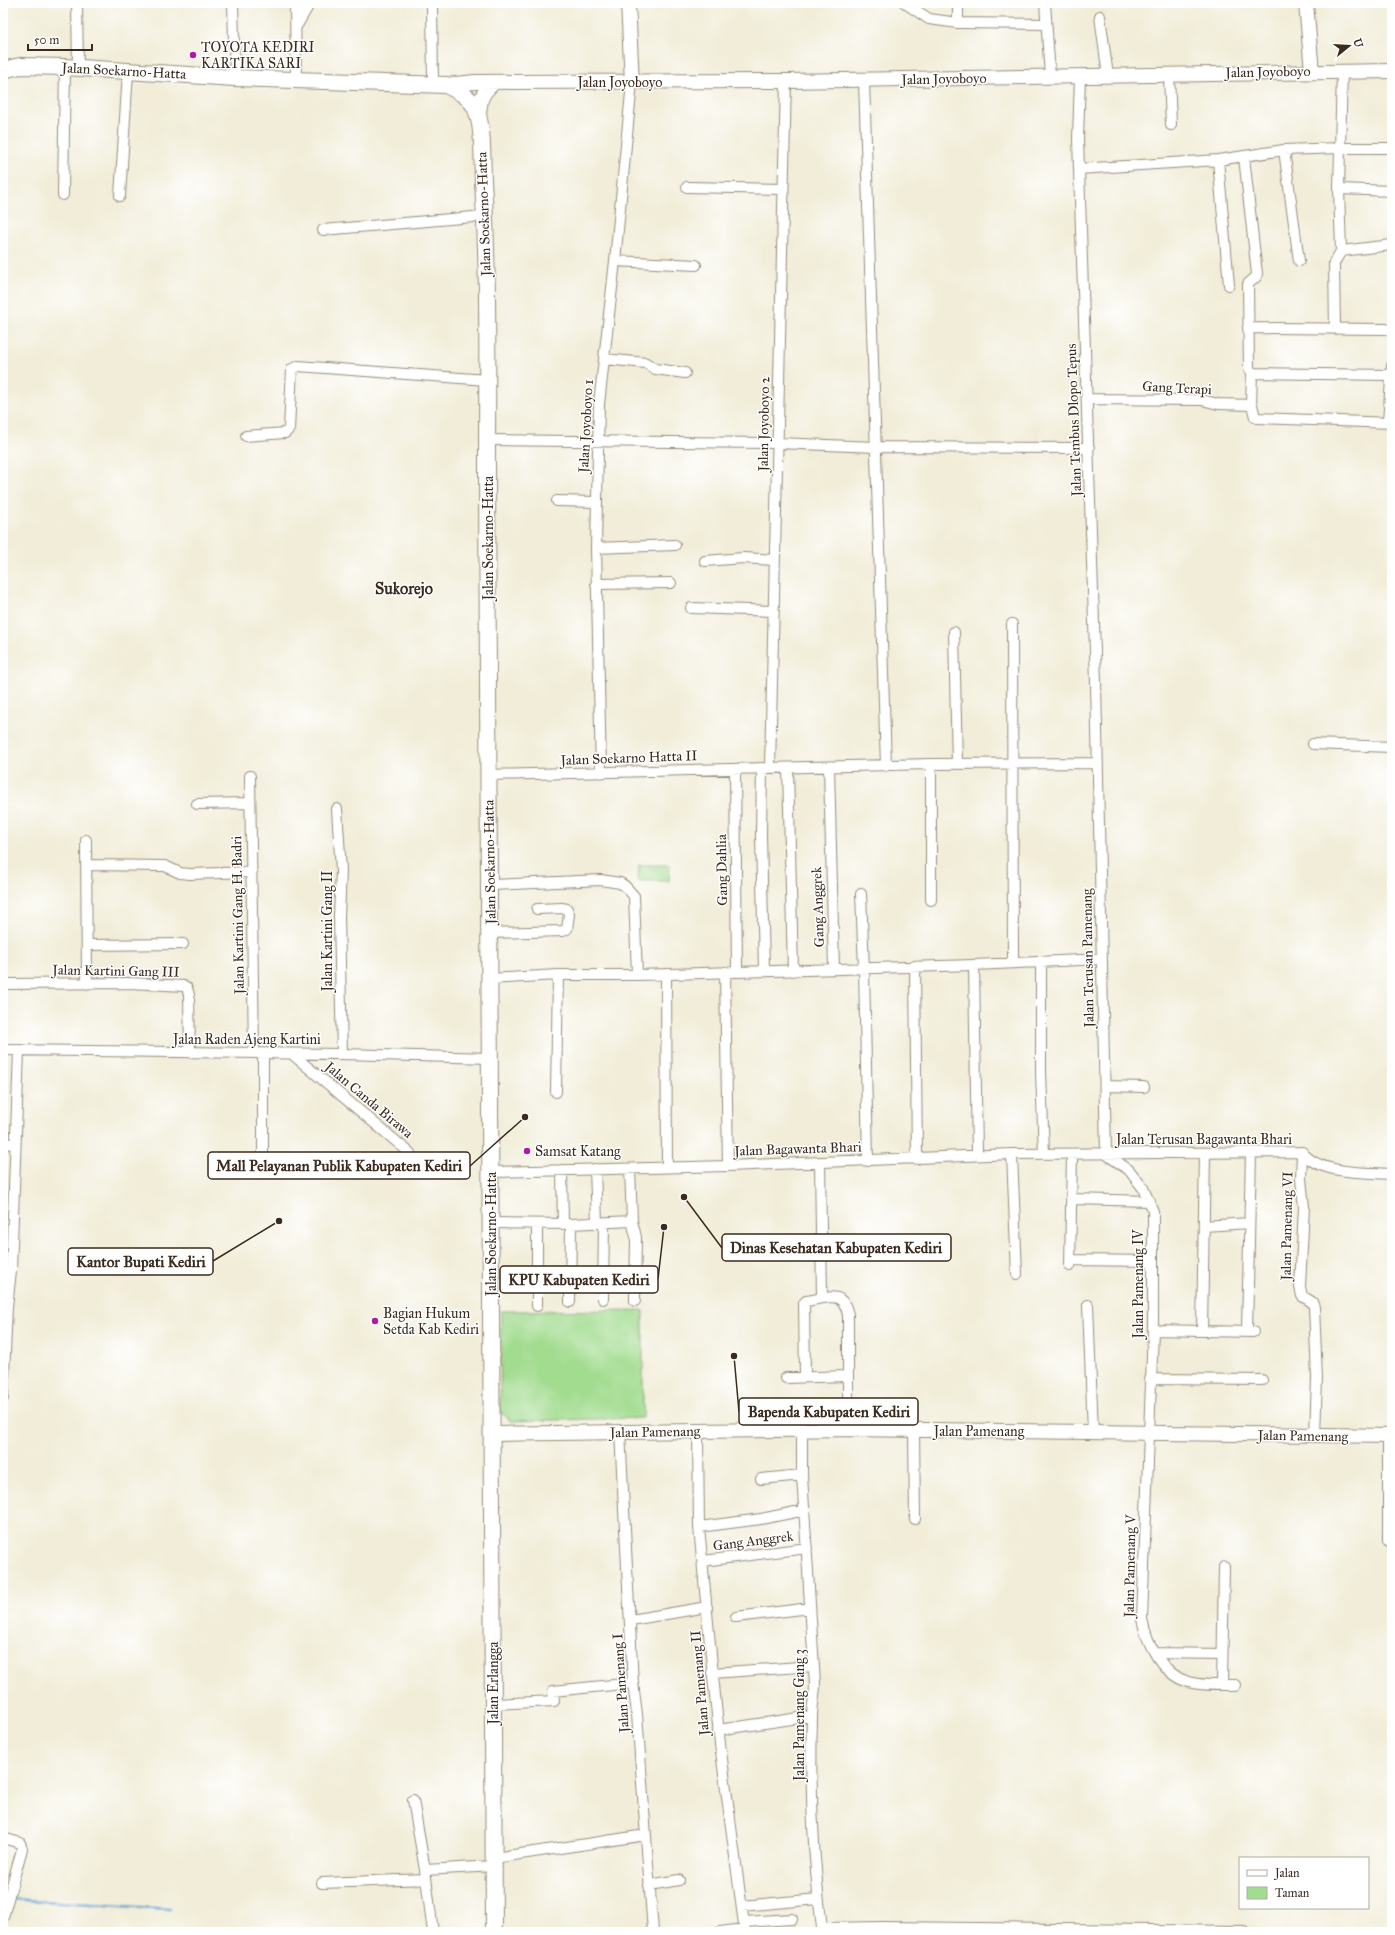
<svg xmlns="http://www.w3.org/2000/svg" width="1395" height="1935" viewBox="0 0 1395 1935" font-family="'IM FELL Great Primer',serif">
<rect width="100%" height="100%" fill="#fff"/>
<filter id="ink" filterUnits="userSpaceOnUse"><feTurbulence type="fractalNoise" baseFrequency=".025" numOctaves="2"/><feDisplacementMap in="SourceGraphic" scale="8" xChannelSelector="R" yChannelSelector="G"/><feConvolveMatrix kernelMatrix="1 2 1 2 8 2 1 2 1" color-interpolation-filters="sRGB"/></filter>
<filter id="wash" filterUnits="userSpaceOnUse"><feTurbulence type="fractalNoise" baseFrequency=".012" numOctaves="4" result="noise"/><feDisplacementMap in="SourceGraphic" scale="16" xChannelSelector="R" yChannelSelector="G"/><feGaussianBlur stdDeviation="0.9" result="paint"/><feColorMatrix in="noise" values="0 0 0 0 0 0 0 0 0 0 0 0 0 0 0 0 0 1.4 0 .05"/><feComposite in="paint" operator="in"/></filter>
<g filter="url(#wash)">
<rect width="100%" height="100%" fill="#f1edd8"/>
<!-- green -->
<path fill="#a2dc8f" stroke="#6e8356" d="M 639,865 L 670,865 L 669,881 L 638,881 Z
M 643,1310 L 643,1418 L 511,1421 L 504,1416 L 500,1409 L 501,1311 Z"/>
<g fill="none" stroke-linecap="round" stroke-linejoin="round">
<!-- stream -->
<path stroke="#5fa1d3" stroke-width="2.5" d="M 11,1899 L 170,1909
M 3,1928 L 6,1919"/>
</g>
</g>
<g filter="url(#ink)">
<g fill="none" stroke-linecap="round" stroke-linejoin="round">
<!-- street casing -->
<g stroke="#968c7b" stroke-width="12">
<path id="street" d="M 77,3 L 78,68
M 233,3 L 235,78
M 295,3 L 296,80
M 432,3 L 433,84
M 905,3 L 929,19 L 958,23 L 1046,24
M 958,3 L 958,23
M 1045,3 L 1050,76
M 1100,16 L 1108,76
M 296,27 L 310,3
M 1169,74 L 1171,125
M 1080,77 L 1078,139 L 1096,682 L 1106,1154
M 864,80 L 886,766
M 1284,150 L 1299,261
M 1244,157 L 1257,274 L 1256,277 L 1248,284 L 1249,368 L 1252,373 L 1391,375
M 1218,160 L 1229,285
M 1079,169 L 1218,160 L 1284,150 L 1340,148 L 1392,148
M 687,187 L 783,189
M 1339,189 L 1392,191
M 63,195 L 65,67
M 120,196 L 128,72
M 323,230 L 485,216
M 1341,251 L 1392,245
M 615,261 L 696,265
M 1248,328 L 1386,329 L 1392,332
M 1335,329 L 1334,263 L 1341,251 L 1339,189 L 1342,71
M 604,359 L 646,363 L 655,369 L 685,373
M 1088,399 L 1202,400 L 1218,404 L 1252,405 L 1255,417 L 1257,418 L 1392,423
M 1251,405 L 1252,373
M 1388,422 L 1392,366
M 246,436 L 285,433 L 289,429 L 292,369 L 298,366 L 487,380
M 487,440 L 777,443 L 876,447 L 1089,448
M 557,501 L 596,502
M 596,548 L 675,545
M 705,561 L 743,558 L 775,560
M 596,584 L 671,583
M 691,608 L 774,611
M 1012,624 L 1013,963
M 954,632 L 957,764
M 1313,744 L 1392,747
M 931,764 L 931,900
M 829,767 L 834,969
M 762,768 L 761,834 L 764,971
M 770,768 L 786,81
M 788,768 L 793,971
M 735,769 L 737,971
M 601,773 L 596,548 L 599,404 L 615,261 L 632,82
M 489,775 L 931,764 L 1097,763
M 250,776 L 254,1053
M 197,804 L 250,803
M 337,809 L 341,871 L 339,916 L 342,1054
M 86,840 L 87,984
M 87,865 L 165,866 L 180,873 L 190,874 L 252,872
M 491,885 L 601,880 L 620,883 L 625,886 L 634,896 L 637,975
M 861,894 L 864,968 L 868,1161
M 491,933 L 563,931 L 567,929 L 569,914 L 567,909 L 562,908 L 537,909
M 87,945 L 183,944
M 1041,962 L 1041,1072 L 1044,1154
M 974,965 L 977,1155
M 915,966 L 917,1159
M 725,972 L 728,1166
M 666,974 L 667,1167
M 490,979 L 558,975 L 637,975 L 974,965 L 1102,959
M 3,984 L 130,983 L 184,986 L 187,988 L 189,995 L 190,1053
M 3,1050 L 342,1054 L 491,1058
M 263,1054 L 263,1163
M 292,1054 L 410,1153
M 1105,1086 L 1144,1087
M 556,1092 L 558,975
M 3,1144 L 15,1143
M 1302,1152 L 1301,1179 L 1304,1207 L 1300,1287 L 1302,1296 L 1312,1302 L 1314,1307 L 1317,1378 L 1315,1436
M 1302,1152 C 1320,1175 1366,1172 1392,1174
M 1012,1154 L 1017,1274
M 1106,1154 L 1129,1170 L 1143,1188 L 1153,1211 L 1153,1330 L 1142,1619 C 1147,1644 1162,1674 1188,1682 C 1202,1686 1220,1685 1235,1685
M 820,1162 L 822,1298
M 595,1169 L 597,1223
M 630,1169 L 632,1221 L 636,1237 L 635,1301
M 562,1170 L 563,1224
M 491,1172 L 728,1166 L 1012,1154 L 1302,1152
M 1072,1199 L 1150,1201
M 491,1223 L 571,1224 L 632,1221
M 1204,1226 L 1249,1223
M 1070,1260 L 1153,1261
M 1070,1266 L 1072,1154
M 603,1299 L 604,1223
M 570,1302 L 571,1224
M 1088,1305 L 1093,1433
M 537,1306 L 537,1224
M 1153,1330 L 1253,1332
M 1202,1331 L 1205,1153
M 1247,1331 L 1251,1152
M 805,1377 L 804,1303 L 806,1301 C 827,1298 843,1289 848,1315 L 848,1429
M 786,1378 L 847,1376
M 1150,1379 L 1262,1380
M 3,1398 L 7,1307 L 11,1271 L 19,1050
M 802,1429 L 802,1475 L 815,1684 C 815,1695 812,1706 812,1717 C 810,1787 813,1859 822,1928
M 914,1430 L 915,1519
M 698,1431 L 699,1527 L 713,1676 L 720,1744 L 745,1932
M 620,1432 L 633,1683 L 637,1714 L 653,1932
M 761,1479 L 802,1475
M 699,1527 L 761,1519 L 805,1510
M 1388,1541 L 1388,1436
M 703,1561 L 807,1548
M 736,1617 L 810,1608
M 631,1620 L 707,1607
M 1155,1653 L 1222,1654
M 712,1673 L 814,1666
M 1222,1685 L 1224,1567
M 493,1704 L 554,1701 L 553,1691 L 633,1683
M 718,1730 L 812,1716
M 413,1800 L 425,1870 L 433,1932
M 3,1838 L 20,1843 L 22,1849 L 3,1917
M 494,1858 L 646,1835
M 425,1870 L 494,1866
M 322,1883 L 426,1879
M 649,1885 L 679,1880
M 742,1906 L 818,1899
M 744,1922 L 792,1919
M 720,1932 L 745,1929
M 823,1932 L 822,1928 L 881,1927 L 1243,1931"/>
</g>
<!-- secondary casing -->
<g stroke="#968c7b" stroke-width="16">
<path id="secondary" d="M 628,3 L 632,82
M 1306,3 L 1312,72
M 446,85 L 475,82 L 786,81 L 1392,71
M 479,118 C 480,100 480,94 495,82
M 493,1434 L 848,1429 L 1392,1436"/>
</g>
<!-- primary casing -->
<g stroke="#968c7b" stroke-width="18">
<path id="primary" d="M 3,70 L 20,66 L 65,67 L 235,78 L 446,85 C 458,91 469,96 475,107 C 484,126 482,161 483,181 C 489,278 487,375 487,472 C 489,958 494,1445 494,1932"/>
</g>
<!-- street -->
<use href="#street" stroke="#fff" stroke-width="10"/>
<!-- secondary -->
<use href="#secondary" stroke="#fff" stroke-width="14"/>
<!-- primary -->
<use href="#primary" stroke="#fff" stroke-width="16"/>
</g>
</g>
<!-- markers -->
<g fill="#b5179e" stroke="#fff" stroke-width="1.5">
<circle cx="193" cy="55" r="4"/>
<circle cx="527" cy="1151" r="4"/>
<circle cx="375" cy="1321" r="4"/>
</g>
<g text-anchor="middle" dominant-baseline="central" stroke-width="3" stroke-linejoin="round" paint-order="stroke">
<!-- poi labels -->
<g font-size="14" fill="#3b2a1e" stroke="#fff" text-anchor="start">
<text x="201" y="47">TOYOTA KEDIRI<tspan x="201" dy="16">KARTIKA SARI</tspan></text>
<text x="535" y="1151">Samsat Katang</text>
<text x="383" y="1313">Bagian Hukum<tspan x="383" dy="16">Setda Kab Kediri</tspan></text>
</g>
<!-- street labels -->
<g font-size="14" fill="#3b2a1e" stroke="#fff">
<text transform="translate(124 71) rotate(3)">Jalan Soekarno-Hatta</text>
<text transform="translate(1268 72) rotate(-1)">Jalan Joyoboyo</text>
<text transform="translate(944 79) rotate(-1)">Jalan Joyoboyo</text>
<text x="620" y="82">Jalan Joyoboyo</text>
<text transform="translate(484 214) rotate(-92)">Jalan Soekarno-Hatta</text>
<text transform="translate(1177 388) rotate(3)">Gang Terapi</text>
<text transform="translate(1074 420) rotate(-92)">Jalan Tembus Dlopo Tepus</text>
<text transform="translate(764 424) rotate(-89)">Jalan Joyoboyo 2</text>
<text transform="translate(586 426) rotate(-87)">Jalan Joyoboyo 1</text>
<text transform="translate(488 538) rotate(-90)">Jalan Soekarno-Hatta</text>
<text transform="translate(629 758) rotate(-2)">Jalan Soekarno Hatta II</text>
<text transform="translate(490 862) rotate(-91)">Jalan Soekarno-Hatta</text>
<text transform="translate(722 870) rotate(-91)">Gang Dahlia</text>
<text transform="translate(818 907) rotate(-92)">Gang Anggrek</text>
<text transform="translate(238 915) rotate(-91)">Jalan Kartini Gang H. Badri</text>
<text transform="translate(327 931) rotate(-90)">Jalan Kartini Gang II</text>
<text transform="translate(1088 958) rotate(-91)">Jalan Terusan Pamenang</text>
<text transform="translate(116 971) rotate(1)">Jalan Kartini Gang III</text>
<text x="247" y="1039">Jalan Raden Ajeng Kartini</text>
<text transform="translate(369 1100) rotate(40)">Jalan Canda Birawa</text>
<text x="1204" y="1139">Jalan Terusan Bagawanta Bhari</text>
<text transform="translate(798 1149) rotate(-2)">Jalan Bagawanta Bhari</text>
<text transform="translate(1287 1226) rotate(-89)">Jalan Pamenang VI</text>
<text transform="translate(491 1234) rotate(-90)">Jalan Soekarno-Hatta</text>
<text transform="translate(1138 1284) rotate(-90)">Jalan Pamenang IV</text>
<text x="979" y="1431">Jalan Pamenang</text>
<text transform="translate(655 1432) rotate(-1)">Jalan Pamenang</text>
<text transform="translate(1303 1436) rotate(1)">Jalan Pamenang</text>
<text transform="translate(753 1541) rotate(-7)">Gang Anggrek</text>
<text transform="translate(1130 1566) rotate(-89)">Jalan Pamenang V</text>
<text transform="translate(493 1683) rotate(-90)">Jalan Erlangga</text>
<text transform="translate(621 1683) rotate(-94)">Jalan Pamenang I</text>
<text transform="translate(700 1683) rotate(-95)">Jalan Pamenang II</text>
<text transform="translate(799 1715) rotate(-90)">Jalan Pamenang Gang 3</text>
</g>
<!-- quarter labels -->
<g font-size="16" font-weight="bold" fill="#3b2a1e" stroke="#fff">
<text x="404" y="588">Sukorejo</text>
</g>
</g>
<!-- callouts -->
<path fill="none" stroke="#3b2a1e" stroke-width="1.5" d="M525 1117L470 1166M684 1197L722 1248M279 1221L213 1261M664 1227L658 1279M734 1356L739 1412"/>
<g fill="#3b2a1e" stroke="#fff" stroke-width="1.5">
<circle cx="525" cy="1117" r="4"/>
<circle cx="684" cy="1197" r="4"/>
<circle cx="279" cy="1221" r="4"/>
<circle cx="664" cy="1227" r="4"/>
<circle cx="734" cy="1356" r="4"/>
</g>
<g fill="#fff" stroke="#3b2a1e" stroke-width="1.5">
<rect x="208" y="1152" width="262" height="27" rx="4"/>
<rect x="722" y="1234" width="229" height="27" rx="4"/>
<rect x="68" y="1248" width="145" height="27" rx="4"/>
<rect x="500" y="1266" width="158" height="27" rx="4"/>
<rect x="739" y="1398" width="179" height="27" rx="4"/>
</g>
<g font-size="15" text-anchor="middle" font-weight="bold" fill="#3b2a1e">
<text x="339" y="1171">Mall Pelayanan Publik Kabupaten Kediri</text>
<text x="836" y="1253">Dinas Kesehatan Kabupaten Kediri</text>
<text x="141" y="1267">Kantor Bupati Kediri</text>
<text x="579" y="1285">KPU Kabupaten Kediri</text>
<text x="829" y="1417">Bapenda Kabupaten Kediri</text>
</g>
<!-- margin -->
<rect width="1395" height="1935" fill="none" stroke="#fff" stroke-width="16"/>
<!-- legend -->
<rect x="1239" y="1857" width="130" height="52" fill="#ffffff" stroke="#b1aaa5"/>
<rect x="1247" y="1870" width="20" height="6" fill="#ffffff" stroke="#b1aaa5"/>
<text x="1275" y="1877" font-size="12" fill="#3b2a1e">Jalan</text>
<rect x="1247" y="1887" width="20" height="12" fill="#a2dc8f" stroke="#b1aaa5"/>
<text x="1275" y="1897" font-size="12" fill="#3b2a1e">Taman</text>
<!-- north arrow -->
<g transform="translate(1349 46) rotate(72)" stroke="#ffffff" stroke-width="3" paint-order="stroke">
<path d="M0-3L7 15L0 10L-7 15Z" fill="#3b2a1e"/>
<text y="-6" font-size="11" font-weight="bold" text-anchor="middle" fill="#3b2a1e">U</text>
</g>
<!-- scale -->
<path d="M28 44v6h64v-6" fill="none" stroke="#3b2a1e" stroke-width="2"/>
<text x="34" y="44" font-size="12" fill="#3b2a1e" stroke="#ffffff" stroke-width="3" paint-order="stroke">50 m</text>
</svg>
